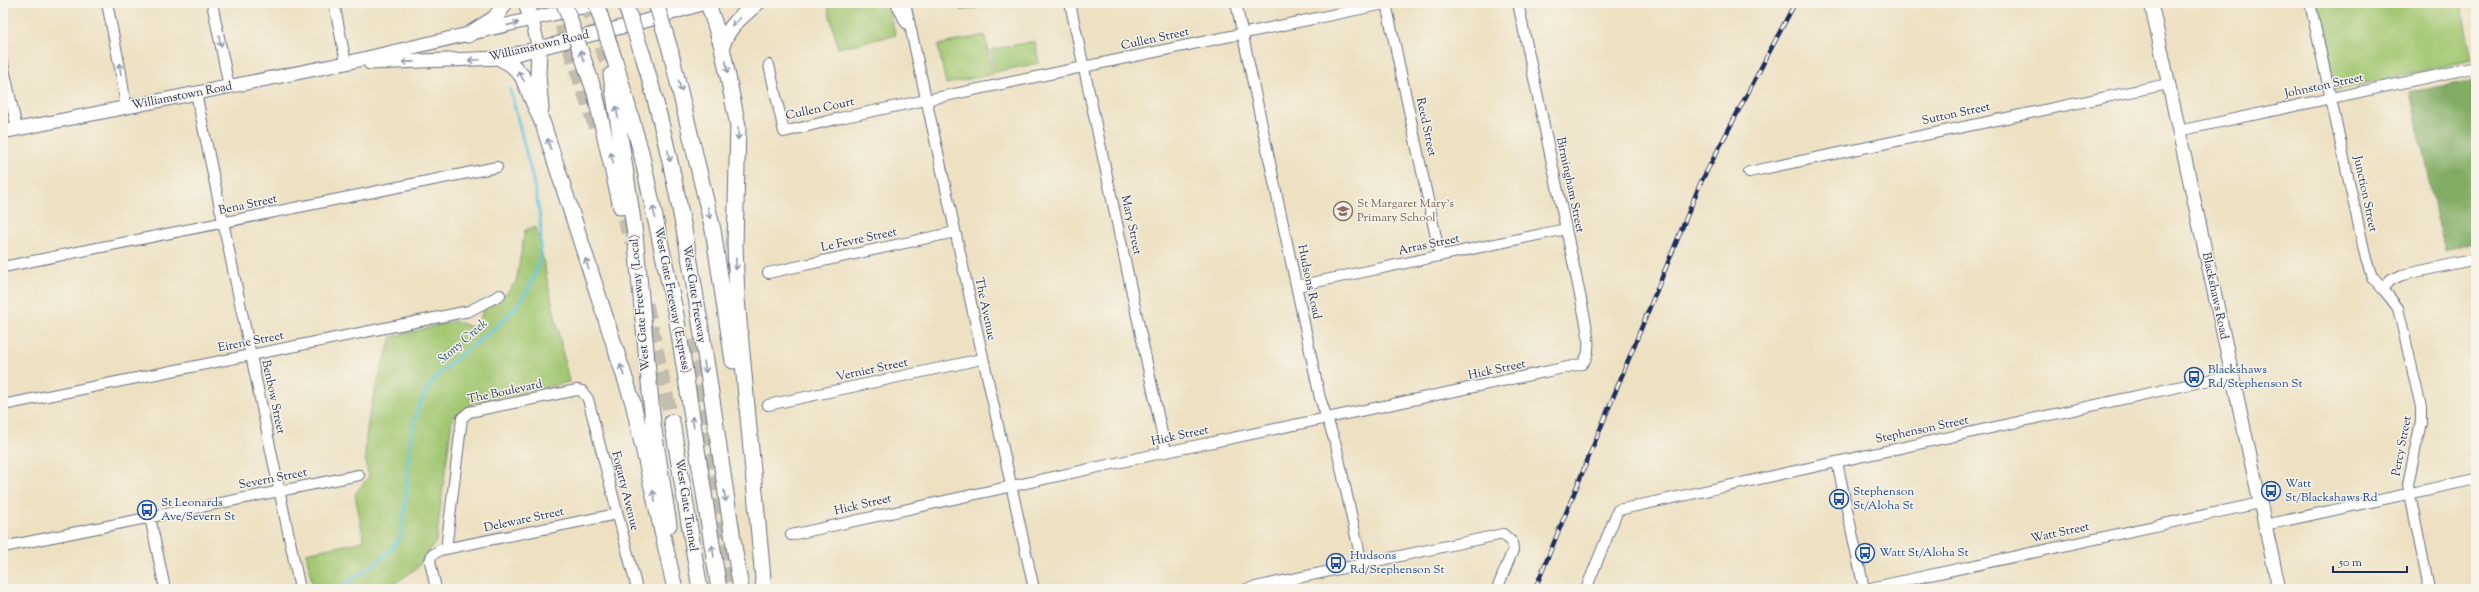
<svg xmlns="http://www.w3.org/2000/svg" width="2479" height="592" viewBox="0 0 2479 592" font-family="'Sorts Mill Goudy',serif">
<rect width="100%" height="100%" fill="#f7f3e8"/>
<filter id="ink" filterUnits="userSpaceOnUse"><feTurbulence type="fractalNoise" baseFrequency=".025" numOctaves="2"/><feDisplacementMap in="SourceGraphic" scale="8" xChannelSelector="R" yChannelSelector="G"/><feConvolveMatrix kernelMatrix="1 2 1 2 8 2 1 2 1" color-interpolation-filters="sRGB"/></filter>
<filter id="wash" filterUnits="userSpaceOnUse"><feTurbulence type="fractalNoise" baseFrequency=".012" numOctaves="4" result="noise"/><feDisplacementMap in="SourceGraphic" scale="16" xChannelSelector="R" yChannelSelector="G"/><feGaussianBlur stdDeviation="0.9" result="paint"/><feColorMatrix in="noise" values="0 0 0 0 0 0 0 0 0 0 0 0 0 0 0 0 0 1.4 0 .05"/><feComposite in="paint" operator="in"/></filter>
<g filter="url(#wash)">
<rect width="100%" height="100%" fill="#ede1c2"/>
<!-- green -->
<path fill="#a2c771" stroke="#5e7b68" d="M 827,3 L 886,3 L 896,35 L 838,48 Z
M 959,3 L 998,3 L 961,11 Z
M 2317,3 L 2461,3 L 2472,60 L 2335,90 Z
M 985,35 L 993,74 L 946,84 L 938,45 Z
M 1035,41 L 1039,63 L 995,72 L 991,50 Z
M 536,227 L 569,382 L 530,391 L 530,393 L 475,402 L 452,419 L 436,542 L 417,568 L 387,589 L 307,589 L 313,587 L 306,553 L 364,541 L 355,494 L 369,476 C 356,441 380,372 392,337 L 454,321 L 472,327 L 479,323 L 483,310 L 504,296 L 516,282 L 525,230 Z"/>
<!-- forest -->
<path fill="#81ac63" stroke="#4e6e60" d="M 2476,80 L 2476,241 L 2444,251 L 2410,92 Z"/>
<g fill="none" stroke-linecap="round" stroke-linejoin="round">
<!-- stream -->
<path stroke="#63c6e1" stroke-width="3" d="M 337,589 C 359,574 387,561 400,537 C 411,494 403,445 420,403 C 434,370 465,353 491,331 C 551,282 547,237 530,168 C 523,141 517,115 510,89"/>
</g>
</g>
<g filter="url(#ink)">
<g fill="none" stroke-linecap="round" stroke-linejoin="round">
<!-- highway-tunnel -->
<path stroke="#c3bdae" stroke-width="15" stroke-dasharray="15 8" stroke-linecap="butt" d="M 555,3 L 597,131
M 586,3 L 616,87
M 618,196 L 631,242
M 646,304 L 672,422
M 686,341 L 705,423 L 733,589"/>
<!-- minor casing -->
<g stroke="#646d81" stroke-width="12">
<path id="minor" d="M 107,3 L 121,73 L 126,107
M 212,3 L 229,87
M 334,3 L 346,63
M 896,3 L 906,23
M 905,3 L 1034,589
M 1070,3 L 1166,452
M 1236,3 L 1320,398 L 1336,445 L 1362,564
M 1386,3 L 1440,256
M 2310,3 L 2366,259 L 2372,277 L 2383,289 L 2391,280 L 2402,275 L 2476,259
M 3,64 L 17,129
M 769,65 L 784,132 L 840,118 L 1389,3
M 196,93 L 300,589
M 2178,131 L 2476,67
M 1749,172 L 2168,84
M 3,267 L 497,167
M 768,273 L 955,232
M 1297,286 L 1566,229
M 2383,289 L 2398,308 L 2421,407 L 2421,422 L 2408,484 L 2429,589
M 3,405 L 469,311 L 500,295
M 768,405 L 982,359
M 1837,462 L 1864,589
M 150,517 L 165,589
M 2265,525 L 2476,479
M 791,535 L 1166,452 L 1582,364 C 1594,352 1586,325 1583,309 L 1518,3
M 3,547 L 359,475
M 446,549 L 462,418 L 469,412 L 577,390 L 582,391 L 588,399 L 637,589
M 436,589 L 430,561 L 432,555 L 440,550 L 617,514
M 1246,589 L 1503,534 L 1512,542 L 1513,550 L 1497,589
M 1586,589 L 1618,510 L 2232,375
M 1866,589 L 2260,503"/>
</g>
<!-- major casing -->
<g stroke="#646d81" stroke-width="15">
<path id="major" d="M 2151,3 L 2279,589
M 532,20 L 539,49
M 370,63 L 500,58 L 649,20 L 704,3
M 3,132 L 346,63 L 599,3"/>
</g>
<!-- highway casing -->
<g stroke="#646d81" stroke-width="17">
<path id="highway" d="M 526,3 L 532,20
M 708,3 L 722,47 L 738,126 L 735,244 L 737,299 L 764,589
M 468,35 L 495,18 L 505,3
M 722,47 C 727,27 742,16 757,3
M 539,49 L 538,75 L 541,109
M 670,49 L 713,230 L 733,361
M 643,56 C 694,229 711,411 741,589
M 500,58 L 512,65 L 522,76 L 543,124 L 633,403 L 675,589
M 615,61 L 641,152 L 676,315 L 719,589
M 611,75 L 635,234 L 653,424 L 669,525
M 595,93 L 621,207
M 672,422 L 700,589"/>
</g>
<!-- minor -->
<use href="#minor" stroke="#fff" stroke-width="10"/>
<!-- major -->
<use href="#major" stroke="#fff" stroke-width="13"/>
<!-- highway -->
<use href="#highway" stroke="#fff" stroke-width="15"/>
<!-- rail casing -->
<g stroke="#1b2f5e" stroke-width="4.5">
<path id="rail" d="M 1535,589 L 1700,184 L 1795,3"/>
</g>
<!-- rail -->
<use href="#rail" stroke="#f7f3e8" stroke-width="3" stroke-dasharray="9" stroke-linecap="butt"/>
<!-- highway-bridge casing -->
<g stroke="#646d81" stroke-width="17" stroke-linecap="butt">
<path id="highway-bridge" d="M 564,3 L 595,93
M 596,3 L 615,61
M 625,3 L 643,56
M 656,3 L 670,49"/>
</g>
<!-- highway-bridge -->
<use href="#highway-bridge" stroke="#fff" stroke-width="15"/>
</g>
<!-- one-way arrows -->
<defs><path id="oneway-shaft" d="M-6 0H5M1.5-3L5.5 0L1.5 3" fill="none" stroke-width="1.6" stroke-linecap="round" stroke-linejoin="round"/></defs>
<g stroke="#8d97ae">
<use href="#oneway-shaft" transform="translate(736 22) rotate(136)"/>
<use href="#oneway-shaft" transform="translate(513 24) rotate(-13)"/>
<use href="#oneway-shaft" transform="translate(220 41) rotate(79)"/>
<use href="#oneway-shaft" transform="translate(582 56) rotate(-109)"/>
<use href="#oneway-shaft" transform="translate(474 60) rotate(177)"/>
<use href="#oneway-shaft" transform="translate(408 62) rotate(179)"/>
<use href="#oneway-shaft" transform="translate(727 67) rotate(77)"/>
<use href="#oneway-shaft" transform="translate(120 69) rotate(-99)"/>
<use href="#oneway-shaft" transform="translate(521 76) rotate(-122)"/>
<use href="#oneway-shaft" transform="translate(680 86) rotate(75)"/>
<use href="#oneway-shaft" transform="translate(617 112) rotate(-100)"/>
<use href="#oneway-shaft" transform="translate(738 134) rotate(90)"/>
<use href="#oneway-shaft" transform="translate(549 144) rotate(-107)"/>
<use href="#oneway-shaft" transform="translate(669 156) rotate(78)"/>
<use href="#oneway-shaft" transform="translate(612 158) rotate(-104)"/>
<use href="#oneway-shaft" transform="translate(654 212) rotate(-102)"/>
<use href="#oneway-shaft" transform="translate(709 213) rotate(78)"/>
<use href="#oneway-shaft" transform="translate(587 264) rotate(-108)"/>
<use href="#oneway-shaft" transform="translate(736 264) rotate(89)"/>
<use href="#oneway-shaft" transform="translate(705 367) rotate(81)"/>
<use href="#oneway-shaft" transform="translate(622 370) rotate(-108)"/>
<use href="#oneway-shaft" transform="translate(693 422) rotate(-98)"/>
<use href="#oneway-shaft" transform="translate(654 496) rotate(-102)"/>
<use href="#oneway-shaft" transform="translate(725 496) rotate(81)"/>
<use href="#oneway-shaft" transform="translate(713 551) rotate(-99)"/>
</g>
</g>
<!-- icons -->
<defs>
<g id="school-ring" transform="scale(1)"><circle r="9.5" fill="#f7f3e8" stroke="#8d6e63" stroke-width="1.5"/><path d="M0-5L7-2L0 1L-7-2ZM-4 1L0 2.5L4 1V4Q0 6-4 4Z" fill="#8d6e63"/></g>
<g id="bus-ring" transform="scale(1)"><circle r="9.5" fill="#f7f3e8" stroke="#1a4fb4" stroke-width="1.5"/><path d="M-5-6H5V4H4V6H2V4H-2V6H-4V4H-5ZM-3.5-4V0h7V-4ZM-3.5 1.2v1.5H-2V1.2ZM2 1.2v1.5H3.5V1.2Z" fill="#1a4fb4"/></g>
</defs>
<g fill-rule="evenodd">
<use href="#school-ring" x="1343" y="211"/>
<use href="#bus-ring" x="2194" y="377"/>
<use href="#bus-ring" x="2271" y="491"/>
<use href="#bus-ring" x="1839" y="499"/>
<use href="#bus-ring" x="147" y="510"/>
<use href="#bus-ring" x="1865" y="553"/>
<use href="#bus-ring" x="1336" y="563"/>
</g>
<g text-anchor="middle" dominant-baseline="central" stroke-width="3" stroke-linejoin="round" paint-order="stroke">
<!-- street labels -->
<g font-size="12" fill="#1b2f5e" stroke="#f7f3e8">
<text transform="translate(1155 39) rotate(-12)">Cullen Street</text>
<text transform="translate(539 46) rotate(-13)">Williamstown Road</text>
<text transform="translate(2324 86) rotate(-12)">Johnston Street</text>
<text transform="translate(182 96) rotate(-11)">Williamstown Road</text>
<text transform="translate(820 109) rotate(-12)">Cullen Court</text>
<text transform="translate(1956 114) rotate(-12)">Sutton Street</text>
<text transform="translate(1426 127) rotate(78)">Reed Street</text>
<text transform="translate(1570 185) rotate(78)">Birmingham Street</text>
<text transform="translate(2365 194) rotate(78)">Junction Street</text>
<text transform="translate(248 205) rotate(-12)">Bena Street</text>
<text transform="translate(1131 225) rotate(78)">Mary Street</text>
<text transform="translate(859 240) rotate(-12)">Le Fevre Street</text>
<text transform="translate(1429 245) rotate(-12)">Arras Street</text>
<text transform="translate(1309 282) rotate(78)">Hudsons Road</text>
<text transform="translate(694 294) rotate(81)">West Gate Freeway</text>
<text transform="translate(2215 296) rotate(78)">Blackshaws Road</text>
<text transform="translate(672 300) rotate(79)">West Gate Freeway (Express)</text>
<text transform="translate(640 303) rotate(-95)">West Gate Freeway (Local)</text>
<text transform="translate(985 309) rotate(78)">The Avenue</text>
<text transform="translate(251 342) rotate(-11)">Eirene Street</text>
<text transform="translate(872 370) rotate(-12)">Vernier Street</text>
<text transform="translate(1497 370) rotate(-12)">Hick Street</text>
<text transform="translate(505 392) rotate(-12)">The Boulevard</text>
<text transform="translate(273 397) rotate(78)">Benbow Street</text>
<text transform="translate(1922 430) rotate(-12)">Stephenson Street</text>
<text transform="translate(1180 436) rotate(-12)">Hick Street</text>
<text transform="translate(2402 446) rotate(-79)">Percy Street</text>
<text transform="translate(273 479) rotate(-11)">Severn Street</text>
<text transform="translate(625 491) rotate(76)">Fogarty Avenue</text>
<text transform="translate(686 505) rotate(81)">West Gate Tunnel</text>
<text transform="translate(863 505) rotate(-13)">Hick Street</text>
<text transform="translate(524 520) rotate(-12)">Deleware Street</text>
<text transform="translate(2060 533) rotate(-12)">Watt Street</text>
</g>
<!-- education labels -->
<g font-size="12" fill="#785e54" stroke="#f7f3e8" text-anchor="start">
<text x="1357" y="204">St Margaret Mary's<tspan x="1357" dy="14">Primary School</tspan></text>
</g>
<!-- transit labels -->
<g font-size="12" fill="#164399" stroke="#f7f3e8" text-anchor="start">
<text x="2208" y="370">Blackshaws<tspan x="2208" dy="14">Rd/Stephenson St</tspan></text>
<text x="2285" y="484">Watt<tspan x="2285" dy="14">St/Blackshaws Rd</tspan></text>
<text x="1853" y="492">Stephenson<tspan x="1853" dy="14">St/Aloha St</tspan></text>
<text x="161" y="503">St Leonards<tspan x="161" dy="14">Ave/Severn St</tspan></text>
<text x="1879" y="553">Watt St/Aloha St</text>
<text x="1350" y="556">Hudsons<tspan x="1350" dy="14">Rd/Stephenson St</tspan></text>
</g>
<!-- water labels -->
<g font-size="13" font-style="italic" fill="#2d557f" stroke="#f7f3e8">
<text transform="translate(463 342) rotate(-41)">Stony Creek</text>
</g>
</g>
<!-- margin -->
<rect width="2479" height="592" fill="none" stroke="#f7f3e8" stroke-width="16"/>
<!-- scale -->
<path d="M2333 566v6h74v-6" fill="none" stroke="#1b2f5e" stroke-width="2"/>
<text x="2339" y="566" font-size="12" fill="#1b2f5e" stroke="#f7f3e8" stroke-width="3" paint-order="stroke">50 m</text>
</svg>
